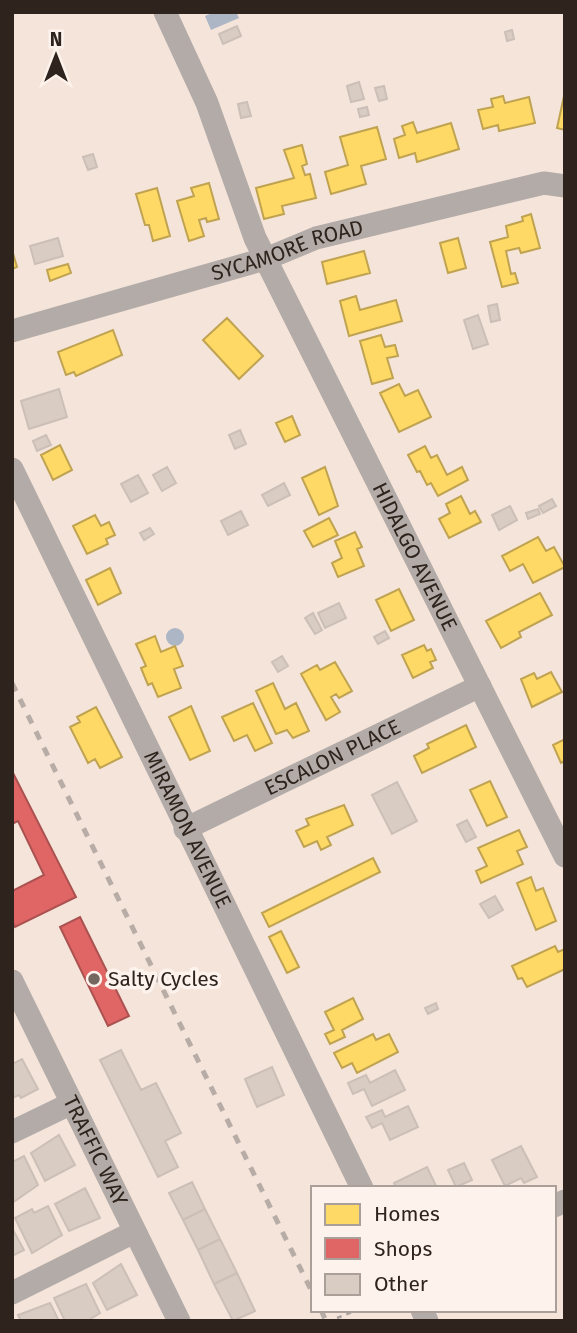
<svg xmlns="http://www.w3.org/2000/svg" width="577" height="1333" viewBox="0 0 577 1333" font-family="'Fira Sans',sans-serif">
<rect width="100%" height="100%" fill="#f4e4da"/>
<!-- water -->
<path fill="#adb6c5" d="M 215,12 L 236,12 L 239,18 L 211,30 L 205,16 Z
M166 637a9 9 0 1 1 18 0a9 9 0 1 1-18 0Z"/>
<!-- homes -->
<path fill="#ffd966" stroke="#c0a350" stroke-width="2" d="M 503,96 L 505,103 L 529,97 L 535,123 L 499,131 L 498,125 L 483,129 L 478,110 L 493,107 L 491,99 Z
M 564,96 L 565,97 L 565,130 L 557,128 Z
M 413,122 L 417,133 L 451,123 L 459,149 L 417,162 L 415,153 L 399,158 L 394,139 L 405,135 L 402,126 Z
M 377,127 L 386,159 L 361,166 L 366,184 L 331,194 L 325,172 L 348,165 L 340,137 Z
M 302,145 L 307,164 L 302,166 L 305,175 L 310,174 L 316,198 L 282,206 L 284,214 L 264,219 L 256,188 L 294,178 L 284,150 Z
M 209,183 L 219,219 L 207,222 L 206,218 L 199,220 L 204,236 L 189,241 L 177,201 L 194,196 L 191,188 Z
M 157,188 L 170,236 L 153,241 L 149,225 L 145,225 L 136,194 Z
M 531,214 L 540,248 L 521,253 L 519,248 L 506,251 L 511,274 L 515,273 L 518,283 L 502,287 L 490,242 L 508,237 L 506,226 L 523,221 L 522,217 Z
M 458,238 L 466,268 L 448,273 L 440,243 Z
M 12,250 L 17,267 L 12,269 Z
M 364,251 L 370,273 L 327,284 L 322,262 Z
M 68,264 L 71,273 L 50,281 L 47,270 Z
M 356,296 L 360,310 L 396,300 L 402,321 L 349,336 L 340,301 Z
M 227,318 L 263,356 L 239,379 L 203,340 Z
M 113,330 L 122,355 L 76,376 L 74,372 L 66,375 L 58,352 Z
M 381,335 L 385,347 L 395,345 L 398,356 L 387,358 L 393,378 L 372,384 L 360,341 Z
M 399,384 L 405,396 L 418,390 L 431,417 L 399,432 L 380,393 Z
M 292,416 L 300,435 L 285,442 L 276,423 Z
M 60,445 L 72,470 L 53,480 L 41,455 Z
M 425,446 L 431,458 L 437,455 L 447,475 L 462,467 L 468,480 L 438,496 L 431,483 L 427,485 L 420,471 L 417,472 L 408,455 Z
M 325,467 L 338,506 L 319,515 L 302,478 Z
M 461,496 L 470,514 L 475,511 L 481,522 L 449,538 L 439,519 L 450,513 L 446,504 Z
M 95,515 L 101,526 L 109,522 L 115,535 L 106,539 L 108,544 L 87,554 L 73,526 Z
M 329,518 L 338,535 L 313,547 L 304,531 Z
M 355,532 L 362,547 L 357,549 L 364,566 L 338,577 L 332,563 L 342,558 L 335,541 Z
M 538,537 L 546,551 L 554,547 L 565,567 L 533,583 L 523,564 L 510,571 L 502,556 Z
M 110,568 L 121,593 L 98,605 L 86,580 Z
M 399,589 L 414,620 L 391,631 L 376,600 Z
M 540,593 L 552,615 L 519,632 L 521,637 L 501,648 L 486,621 Z
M 155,636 L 161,652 L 175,646 L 183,666 L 174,669 L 181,688 L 158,697 L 152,683 L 148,685 L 141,668 L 146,666 L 136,644 Z
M 424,645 L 427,651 L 431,649 L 436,660 L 430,662 L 433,668 L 413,678 L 402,655 Z
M 335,662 L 352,691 L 339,698 L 336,694 L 331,697 L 340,712 L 326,720 L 301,674 L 317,665 L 320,670 Z
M 551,672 L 562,692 L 532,707 L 521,679 L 534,673 L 537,679 Z
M 273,683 L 285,709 L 296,703 L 309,731 L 293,738 L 287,730 L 276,734 L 256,691 Z
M 253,703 L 272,743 L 255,751 L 247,735 L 234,741 L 222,717 Z
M 191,706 L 210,751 L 190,760 L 169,717 Z
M 96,707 L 122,757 L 100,768 L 95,759 L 88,763 L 70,727 L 80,722 L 77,717 Z
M 466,725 L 476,747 L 422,773 L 414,756 L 429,748 L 427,744 Z
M 565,739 L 565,761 L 561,763 L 553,745 Z
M 490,781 L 507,817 L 487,826 L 470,790 Z
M 344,805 L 353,825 L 327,837 L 331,845 L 321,850 L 317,841 L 304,847 L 296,831 L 309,825 L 306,819 Z
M 519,830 L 527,847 L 517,851 L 523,864 L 481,883 L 476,871 L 487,866 L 478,848 Z
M 373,858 L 380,872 L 269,927 L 262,913 Z
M 531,877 L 536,891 L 543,888 L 556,921 L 536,930 L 517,883 Z
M 281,931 L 299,967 L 287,973 L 269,937 Z
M 555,946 L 558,952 L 565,949 L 565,969 L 527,987 L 522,978 L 518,979 L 512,966 Z
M 353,998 L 363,1019 L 342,1030 L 345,1037 L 330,1044 L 325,1034 L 334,1030 L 325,1012 Z
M 373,1034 L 376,1040 L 389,1034 L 398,1052 L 357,1073 L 352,1063 L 342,1068 L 334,1053 Z"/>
<!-- shops -->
<path fill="#e06666" stroke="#ab5250" stroke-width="2" d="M 12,771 L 76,897 L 15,927 L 12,921 L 12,891 L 44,875 L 18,821 L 12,824 Z
M 80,917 L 129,1016 L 108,1026 L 60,927 Z"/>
<!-- building -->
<path fill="#d8ccc3" stroke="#cbbfb7" stroke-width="2" d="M 237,26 L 241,36 L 223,44 L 219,34 Z
M 512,30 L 514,39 L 507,41 L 505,32 Z
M 359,82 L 364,99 L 351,102 L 347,86 Z
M 384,86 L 387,99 L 379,101 L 375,88 Z
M 247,102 L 251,116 L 241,118 L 238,104 Z
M 367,107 L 369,115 L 360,117 L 358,109 Z
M 93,154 L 97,167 L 88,170 L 83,157 Z
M 58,238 L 63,256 L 35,264 L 30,246 Z
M 497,304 L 500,320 L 491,322 L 488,306 Z
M 478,315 L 488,344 L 473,349 L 464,320 Z
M 59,389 L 67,417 L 29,429 L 21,401 Z
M 240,430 L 246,444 L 235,449 L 229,435 Z
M 46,435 L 51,445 L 37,451 L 33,441 Z
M 167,467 L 176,483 L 162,491 L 153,475 Z
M 138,475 L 148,493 L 131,502 L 121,484 Z
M 284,483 L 290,495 L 268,506 L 262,495 Z
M 552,499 L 556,506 L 543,513 L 539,506 Z
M 510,506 L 517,520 L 499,530 L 492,515 Z
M 538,509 L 540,514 L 528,519 L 526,513 Z
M 241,511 L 248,525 L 228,535 L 221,521 Z
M 150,528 L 154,534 L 144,540 L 140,533 Z
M 339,603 L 346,618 L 325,628 L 318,613 Z
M 313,613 L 322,630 L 315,634 L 305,618 Z
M 385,631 L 389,638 L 378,644 L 374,637 Z
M 282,656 L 288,666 L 278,672 L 272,662 Z
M 397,782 L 417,821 L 392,834 L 372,795 Z
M 467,820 L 476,837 L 466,842 L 457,825 Z
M 495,896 L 503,910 L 489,918 L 480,904 Z
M 436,1003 L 438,1009 L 428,1014 L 425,1008 Z
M 121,1050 L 141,1090 L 156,1083 L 181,1133 L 165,1141 L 178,1167 L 158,1177 L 100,1060 Z
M 22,1059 L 38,1089 L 21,1098 L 19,1095 L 12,1098 L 12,1064 Z
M 272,1067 L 284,1095 L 257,1107 L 245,1079 Z
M 395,1070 L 405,1090 L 372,1106 L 364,1089 L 353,1094 L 348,1083 L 366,1075 L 370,1083 Z
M 408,1106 L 418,1127 L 390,1140 L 382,1123 L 372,1128 L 366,1117 L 382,1110 L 385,1117 Z
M 59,1135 L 75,1165 L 45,1181 L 31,1153 Z
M 521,1146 L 537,1177 L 524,1183 L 521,1178 L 505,1186 L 492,1160 Z
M 24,1156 L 38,1185 L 12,1203 L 12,1162 Z
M 464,1163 L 472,1180 L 456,1187 L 448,1170 Z
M 427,1167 L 437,1188 L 396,1188 L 394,1183 Z
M 192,1182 L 205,1209 L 183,1220 L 169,1193 Z
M 85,1188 L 100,1218 L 69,1231 L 55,1204 Z
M 48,1206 L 62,1235 L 32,1253 L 15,1218 L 32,1209 L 34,1213 Z
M 205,1209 L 220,1239 L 198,1250 L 183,1220 Z
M 12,1228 L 24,1250 L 12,1256 Z
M 220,1239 L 237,1273 L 214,1284 L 198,1250 Z
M 121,1264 L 137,1295 L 107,1310 L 93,1283 Z
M 237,1273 L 255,1311 L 233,1321 L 214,1284 Z
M 86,1284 L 100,1313 L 87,1321 L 65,1321 L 54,1298 Z
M 50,1303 L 59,1321 L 21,1321 L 18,1315 Z"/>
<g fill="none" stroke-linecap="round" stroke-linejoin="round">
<!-- path -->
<path stroke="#aca39f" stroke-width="2.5" stroke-dasharray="5 5" stroke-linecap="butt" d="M 337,1318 L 358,1310"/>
<!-- minor -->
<g stroke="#b3aba7" stroke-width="23">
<path id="s1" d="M 165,12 L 207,103 L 255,238 L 565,856"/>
<path id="s2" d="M 12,331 L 268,258 L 316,238 L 544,183 L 565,186"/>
<path id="s3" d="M 12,469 L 362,1188"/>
<path id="s4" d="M 185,829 L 480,686"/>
<path id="s5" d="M 12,981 L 179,1321"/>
<path d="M 12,1132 L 72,1103"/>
<path d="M 554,1206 L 565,1201"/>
<path d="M 12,1293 L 134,1232"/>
<path d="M 422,1310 L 427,1321"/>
</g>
<!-- rail -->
<path stroke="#b7aca6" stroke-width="5" stroke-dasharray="9 9" stroke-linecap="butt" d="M 12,683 L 313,1294
M 321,1310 L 326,1321"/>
</g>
<!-- markers -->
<circle fill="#73675f" stroke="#fef3ec" stroke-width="2.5" cx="94" cy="979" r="7"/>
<g text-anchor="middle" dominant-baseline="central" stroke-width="7" stroke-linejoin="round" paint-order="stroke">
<!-- street labels -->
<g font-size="21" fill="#2e241d" stroke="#fef3ec">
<text stroke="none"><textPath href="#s2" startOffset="287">SYCAMORE ROAD</textPath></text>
<text stroke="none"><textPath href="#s1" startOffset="600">HIDALGO AVENUE</textPath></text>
<text stroke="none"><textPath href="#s4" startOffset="164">ESCALON PLACE</textPath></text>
<text stroke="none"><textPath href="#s3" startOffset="401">MIRAMON AVENUE</textPath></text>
<text stroke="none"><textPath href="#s5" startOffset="189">TRAFFIC WAY</textPath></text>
</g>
<!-- poi labels -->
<g font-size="21" fill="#2e241d" stroke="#fef3ec" text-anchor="start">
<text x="108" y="979">Salty Cycles</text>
</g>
</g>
<!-- border -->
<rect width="577" height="1333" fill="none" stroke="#2e241d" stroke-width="28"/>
<!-- legend -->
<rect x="311" y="1186" width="245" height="126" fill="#fef3ec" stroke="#aba099" stroke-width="2"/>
<rect x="325" y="1204" width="35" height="21" fill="#ffd966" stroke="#aba099" stroke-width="2"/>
<text x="374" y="1221" font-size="21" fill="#2e241d">Homes</text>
<rect x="325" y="1238" width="35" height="21" fill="#e06666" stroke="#aba099" stroke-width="2"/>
<text x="374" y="1256" font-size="21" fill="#2e241d">Shops</text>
<rect x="325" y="1274" width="35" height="21" fill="#d8ccc3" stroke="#aba099" stroke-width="2"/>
<text x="374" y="1291" font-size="21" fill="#2e241d">Other</text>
<!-- north arrow -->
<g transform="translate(56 56)" stroke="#fef3ec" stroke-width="5" paint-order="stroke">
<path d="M0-5L12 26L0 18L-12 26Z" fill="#2e241d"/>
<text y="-10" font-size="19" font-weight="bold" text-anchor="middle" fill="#2e241d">N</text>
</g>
</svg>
